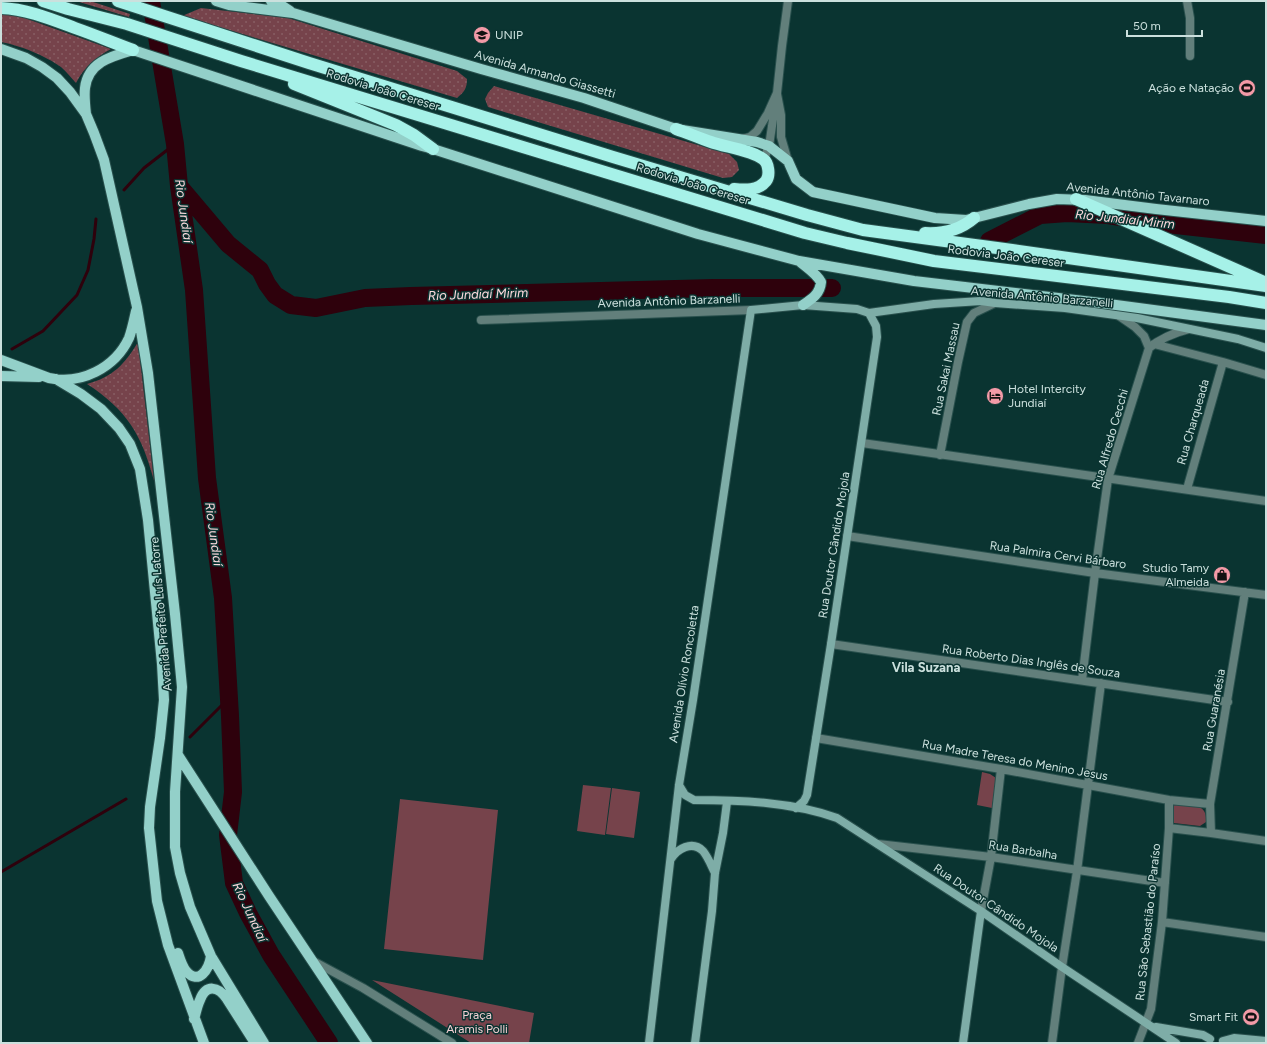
<svg xmlns="http://www.w3.org/2000/svg" width="1267" height="1044" viewBox="0 0 1267 1044" font-family="Figtree,sans-serif">
<defs>
<pattern id="grass-dots" width="8" height="8" patternUnits="userSpaceOnUse"><rect width="8" height="8" fill="#76434b"/><path d="M2 2h.1M6 6h.1" fill="none" stroke="#885e64" stroke-width="1.8" stroke-linecap="round"/></pattern>
</defs>
<rect width="100%" height="100%" fill="#0a3431"/>
<!-- grass -->
<path fill="url(#grass-dots)" d="M 76,1 L 90,1 L 130,14 L 129,17 Z
M 201,8 L 288,18 L 457,71 L 467,79 C 467,89 464,92 457,98 L 182,16 Z
M 1,13 L 19,16 L 111,49 C 95,58 85,66 76,83 C 71,78 67,72 61,67 C 46,56 19,45 1,42 Z
M 494,86 L 729,154 L 737,162 L 739,170 L 732,177 L 723,178 L 488,107 L 485,99 L 488,93 Z
M 138,342 L 154,481 C 142,435 127,410 87,384 C 113,377 125,364 138,342 Z"/>
<!-- park -->
<path fill="#76434b" d="M 982,772 L 990,774 L 996,778 L 992,808 L 977,805 Z
M 583,785 L 611,788 L 605,835 L 577,831 Z
M 612,788 L 640,792 L 634,838 L 606,834 Z
M 400,799 L 498,810 L 483,960 L 384,949 Z
M 1175,804 C 1190,806 1208,802 1206,822 L 1200,826 L 1174,823 C 1169,815 1170,811 1175,804 Z
M 372,980 L 534,1013 L 529,1043 L 471,1043 Z"/>
<g fill="none" stroke-linecap="round" stroke-linejoin="round">
<!-- stream -->
<path stroke="#2e010c" stroke-width="3" d="M 124,190 L 144,168 L 175,144
M 12,349 L 43,331 L 77,295 L 88,270 L 94,239 L 96,219
M 190,737 L 229,698
M 1,872 L 126,799"/>
<!-- river -->
<path stroke="#2e010c" stroke-width="18" d="M 151,1 L 175,144 L 179,186 L 194,290 L 207,478 L 223,598 L 230,716 L 233,792 L 228,835 L 234,883 L 248,913 L 271,955 L 329,1043
M 179,186 L 228,244 L 260,270 L 267,284 L 275,295 L 291,305 L 316,308 L 365,298 L 411,296 L 713,288 L 832,288
M 989,241 L 1040,215 L 1067,213 L 1108,215 L 1158,223 L 1266,235"/>
<!-- street casing -->
<g stroke="#29504d" stroke-width="10">
<path id="street" d="M 1187,1 L 1190,18 L 1190,56
M 777,94 L 781,115 L 781,137 L 788,161
M 742,139 L 750,137 L 757,131 L 768,113 L 777,93 L 782,46 L 788,1
M 764,159 L 769,146 L 775,106
M 1119,316 L 1135,327 L 1144,336 L 1149,348
M 481,320 L 751,310
M 1154,344 L 1223,362 L 1266,375
M 862,443 L 1266,501
M 940,455 L 958,362 L 967,322 L 974,313 L 995,303
M 1187,489 L 1223,362
M 847,536 L 1095,573 L 1266,595
M 831,644 L 1228,702
M 1082,680 L 1095,573 L 1108,479 L 1149,348 C 1161,338 1173,333 1189,329
M 816,738 L 1001,769 L 1169,800 L 1210,804
M 1169,828 L 1211,833 L 1266,841
M 1211,833 L 1210,804 L 1245,592
M 878,844 L 991,857 L 1165,883
M 981,911 L 991,857 L 1001,769
M 1162,922 L 1266,937
M 313,961 L 363,988 L 452,1043
M 1052,1043 L 1062,967 L 1077,871 L 1101,683
M 1138,1043 L 1151,1009 L 1162,922 L 1169,828 L 1169,800"/>
</g>
<!-- secondary casing -->
<g stroke="#29504d" stroke-width="10">
<path id="secondary" d="M 869,313 L 934,304 L 981,301 L 995,303 L 1065,308 L 1137,318 L 1238,339 L 1266,348
M 679,785 L 685,795 L 694,800 C 740,800 793,802 837,818 L 981,911 L 1062,967 L 1176,1043
M 671,859 C 677,849 692,840 703,851 C 708,857 711,865 715,873
M 1156,1027 L 1203,1035 L 1210,1039
M 1223,1041 L 1234,1038 L 1266,1041
M 649,1043 L 679,785 L 693,700 L 751,310 L 803,305 L 857,309 L 869,313 L 876,326 L 877,337 L 831,644 L 807,795 L 804,801 L 796,808
M 695,1043 L 712,911 L 715,873 L 723,833 L 727,802
M 963,1043 L 981,911"/>
</g>
<!-- primary casing -->
<g stroke="#29504d" stroke-width="12">
<path id="primary" d="M 216,1 L 229,5 L 293,13 L 481,69 L 584,98 L 676,129 L 757,142 L 769,146 L 788,161 L 796,179 L 813,192 L 935,218 L 966,220 L 1029,204 L 1057,199 L 1085,200 L 1156,209 L 1266,221
M 271,1 L 278,3 L 290,11
M 1,49 L 26,58 L 42,67 L 57,78 L 70,92 L 86,114 L 94,133 L 104,160 L 137,307 L 148,373 L 175,614 L 182,687 L 175,792 L 175,847 L 180,873 L 190,907 L 211,956 L 264,1043
M 86,114 C 85,105 84,96 85,88 C 88,62 112,56 133,50 L 422,146 L 433,149 L 698,234 L 799,261 L 914,281 L 1101,303 L 1266,325
M 799,261 C 807,268 816,273 821,282 C 820,294 812,299 803,305
M 1,360 L 49,378 C 81,385 115,368 129,338 C 132,330 134,320 136,311
M 1,376 L 39,377
M 56,379 L 81,394 L 101,409 L 119,428 L 130,444 L 140,469 L 148,520 L 162,664 L 164,700 L 160,738 L 150,807 L 149,828 L 157,901 L 168,945 L 204,1043
M 178,755 L 269,896 L 367,1043
M 178,953 C 180,959 182,966 186,971 C 199,986 209,969 211,956
M 194,1019 C 196,1013 197,1006 200,1000 C 206,984 218,986 227,999 L 255,1043"/>
</g>
<!-- highway casing -->
<g stroke="#29504d" stroke-width="14">
<path id="highway" d="M 43,1 L 68,9 L 127,24 L 241,61 L 805,233 L 847,243 L 934,261 L 1229,297 L 1266,303
M 118,1 L 309,63 L 613,157 L 807,215 L 863,230 L 1012,250 L 1266,286
M 1,8 C 27,9 51,19 75,28 C 95,35 114,43 133,50
M 294,84 L 396,125 L 414,135 L 433,149
M 676,129 C 688,133 699,138 711,142 C 725,147 751,150 763,159 C 769,163 770,176 766,181 C 758,191 745,190 734,189
M 1076,199 L 1264,282
M 925,233 C 943,234 960,230 974,218"/>
</g>
<!-- street -->
<use href="#street" stroke="#627f7b" stroke-width="8"/>
<!-- secondary -->
<use href="#secondary" stroke="#7eada7" stroke-width="8"/>
<!-- primary -->
<use href="#primary" stroke="#93d0c9" stroke-width="10"/>
<!-- highway -->
<use href="#highway" stroke="#a6f1e8" stroke-width="12"/>
</g>
<!-- icons -->
<defs>
<g id="university-disc" transform="scale(0.9)"><circle r="9.5" fill="#f39aa7" stroke="#0a3431"/><path d="M0-5L7-2L0 1L-7-2ZM-4 1L0 2.5L4 1V4Q0 6-4 4Z" fill="#111"/></g>
<g id="stadium-disc" transform="scale(0.9)"><circle r="9.5" fill="#f39aa7" stroke="#0a3431"/><path d="M0-5a6.5 5 0 1 0 0 10a6.5 5 0 1 0 0-10ZM-3.5-1.8h7v3.6h-7Z" fill="#111"/></g>
<g id="hotel-disc" transform="scale(0.9)"><circle r="9.5" fill="#f39aa7" stroke="#0a3431"/><path d="M-6-4.5h1.5V1H6V5H4.5V3h-9V5H-6ZM-4 0a1.8 1.8 0 1 1 3.6 0ZM.5 0V-2.5h3Q6-2.5 6 0Z" fill="#111"/></g>
<g id="shop-disc" transform="scale(0.9)"><circle r="9.5" fill="#f39aa7" stroke="#0a3431"/><path d="M-5-2.5h2.3a2.7 3.5 0 0 1 5.4 0H5L5.5 6h-11ZM-1.5-2.5h3a1.5 2.3 0 0 0-3 0Z" fill="#111"/></g>
</defs>
<g fill-rule="evenodd">
<use href="#university-disc" x="482" y="35"/>
<use href="#stadium-disc" x="1247" y="88"/>
<use href="#hotel-disc" x="995" y="396"/>
<use href="#shop-disc" x="1222" y="575"/>
<use href="#stadium-disc" x="1251" y="1017"/>
</g>
<g text-anchor="middle" dominant-baseline="central" stroke-width="3" stroke-linejoin="round" paint-order="stroke">
<!-- poi labels -->
<g font-size="12" fill="#cbe0dd" stroke="#0a3431" text-anchor="end">
<text x="495" y="35" text-anchor="start">UNIP</text>
<text x="1234" y="88">Ação e Natação</text>
<text x="1008" y="389" text-anchor="start">Hotel Intercity<tspan x="1008" dy="14">Jundiaí</tspan></text>
<text x="1209" y="568">Studio Tamy<tspan x="1209" dy="14">Almeida</tspan></text>
<text x="1238" y="1017">Smart Fit</text>
</g>
<!-- street labels -->
<g font-size="12" fill="#cbe0dd" stroke="#0a3431">
<text transform="translate(545 74) rotate(16)">Avenida Armando Giassetti</text>
<text transform="translate(383 90) rotate(17)">Rodovia João Cereser</text>
<text transform="translate(693 184) rotate(17)">Rodovia João Cereser</text>
<text transform="translate(1138 194) rotate(6)">Avenida Antônio Tavarnaro</text>
<text transform="translate(1006 256) rotate(7)">Rodovia João Cereser</text>
<text transform="translate(1042 297) rotate(5)">Avenida Antônio Barzanelli</text>
<text transform="translate(669 301) rotate(-2)">Avenida Antônio Barzanelli</text>
<text transform="translate(946 369) rotate(-78)">Rua Sakai Massau</text>
<text transform="translate(1193 422) rotate(-74)">Rua Charqueada</text>
<text transform="translate(1110 439) rotate(-74)">Rua Alfredo Cecchi</text>
<text transform="translate(834 545) rotate(-81)">Rua Doutor Cândido Mojola</text>
<text transform="translate(1058 555) rotate(8)">Rua Palmira Cervi Bárbaro</text>
<text transform="translate(161 614) rotate(-95)">Avenida Prefeito Luís Latorre</text>
<text transform="translate(1031 661) rotate(8)">Rua Roberto Dias Inglês de Souza</text>
<text transform="translate(684 674) rotate(-81)">Avenida Olívio Roncoletta</text>
<text transform="translate(1214 710) rotate(-80)">Rua Guaranésia</text>
<text transform="translate(1015 760) rotate(10)">Rua Madre Teresa do Menino Jesus</text>
<text transform="translate(1023 850) rotate(9)">Rua Barbalha</text>
<text transform="translate(996 908) rotate(34)">Rua Doutor Cândido Mojola</text>
<text transform="translate(1148 922) rotate(-84)">Rua São Sebastião do Paraíso</text>
</g>
<!-- park labels -->
<g font-size="12" fill="#f6d1d5" stroke="#0a3431">
<text x="477" y="1015">Praça<tspan x="477" dy="14">Aramis Polli</tspan></text>
</g>
<!-- water labels -->
<g font-size="13" font-style="italic" fill="#fed9dd" stroke="#0a3431">
<text transform="translate(184 211) rotate(82)">Rio Jundiaí</text>
<text transform="translate(1125 219) rotate(6)">Rio Jundiaí Mirim</text>
<text transform="translate(478 294) rotate(-2)">Rio Jundiaí Mirim</text>
<text transform="translate(214 534) rotate(82)">Rio Jundiaí</text>
<text transform="translate(250 912) rotate(65)">Rio Jundiaí</text>
</g>
<!-- neighbourhood labels -->
<g font-size="13" font-weight="bold" fill="#cbe0dd" stroke="#0a3431">
<text x="926" y="667">Vila Suzana</text>
</g>
</g>
<!-- border -->
<rect width="1267" height="1044" fill="none" stroke="#cbe0dd" stroke-width="4"/>
<!-- scale -->
<path d="M1127 30v6h75v-6" fill="none" stroke="#cbe0dd" stroke-width="2"/>
<text x="1133" y="30" font-size="12" fill="#cbe0dd" stroke="#0a3431" stroke-width="3" paint-order="stroke">50 m</text>
</svg>
